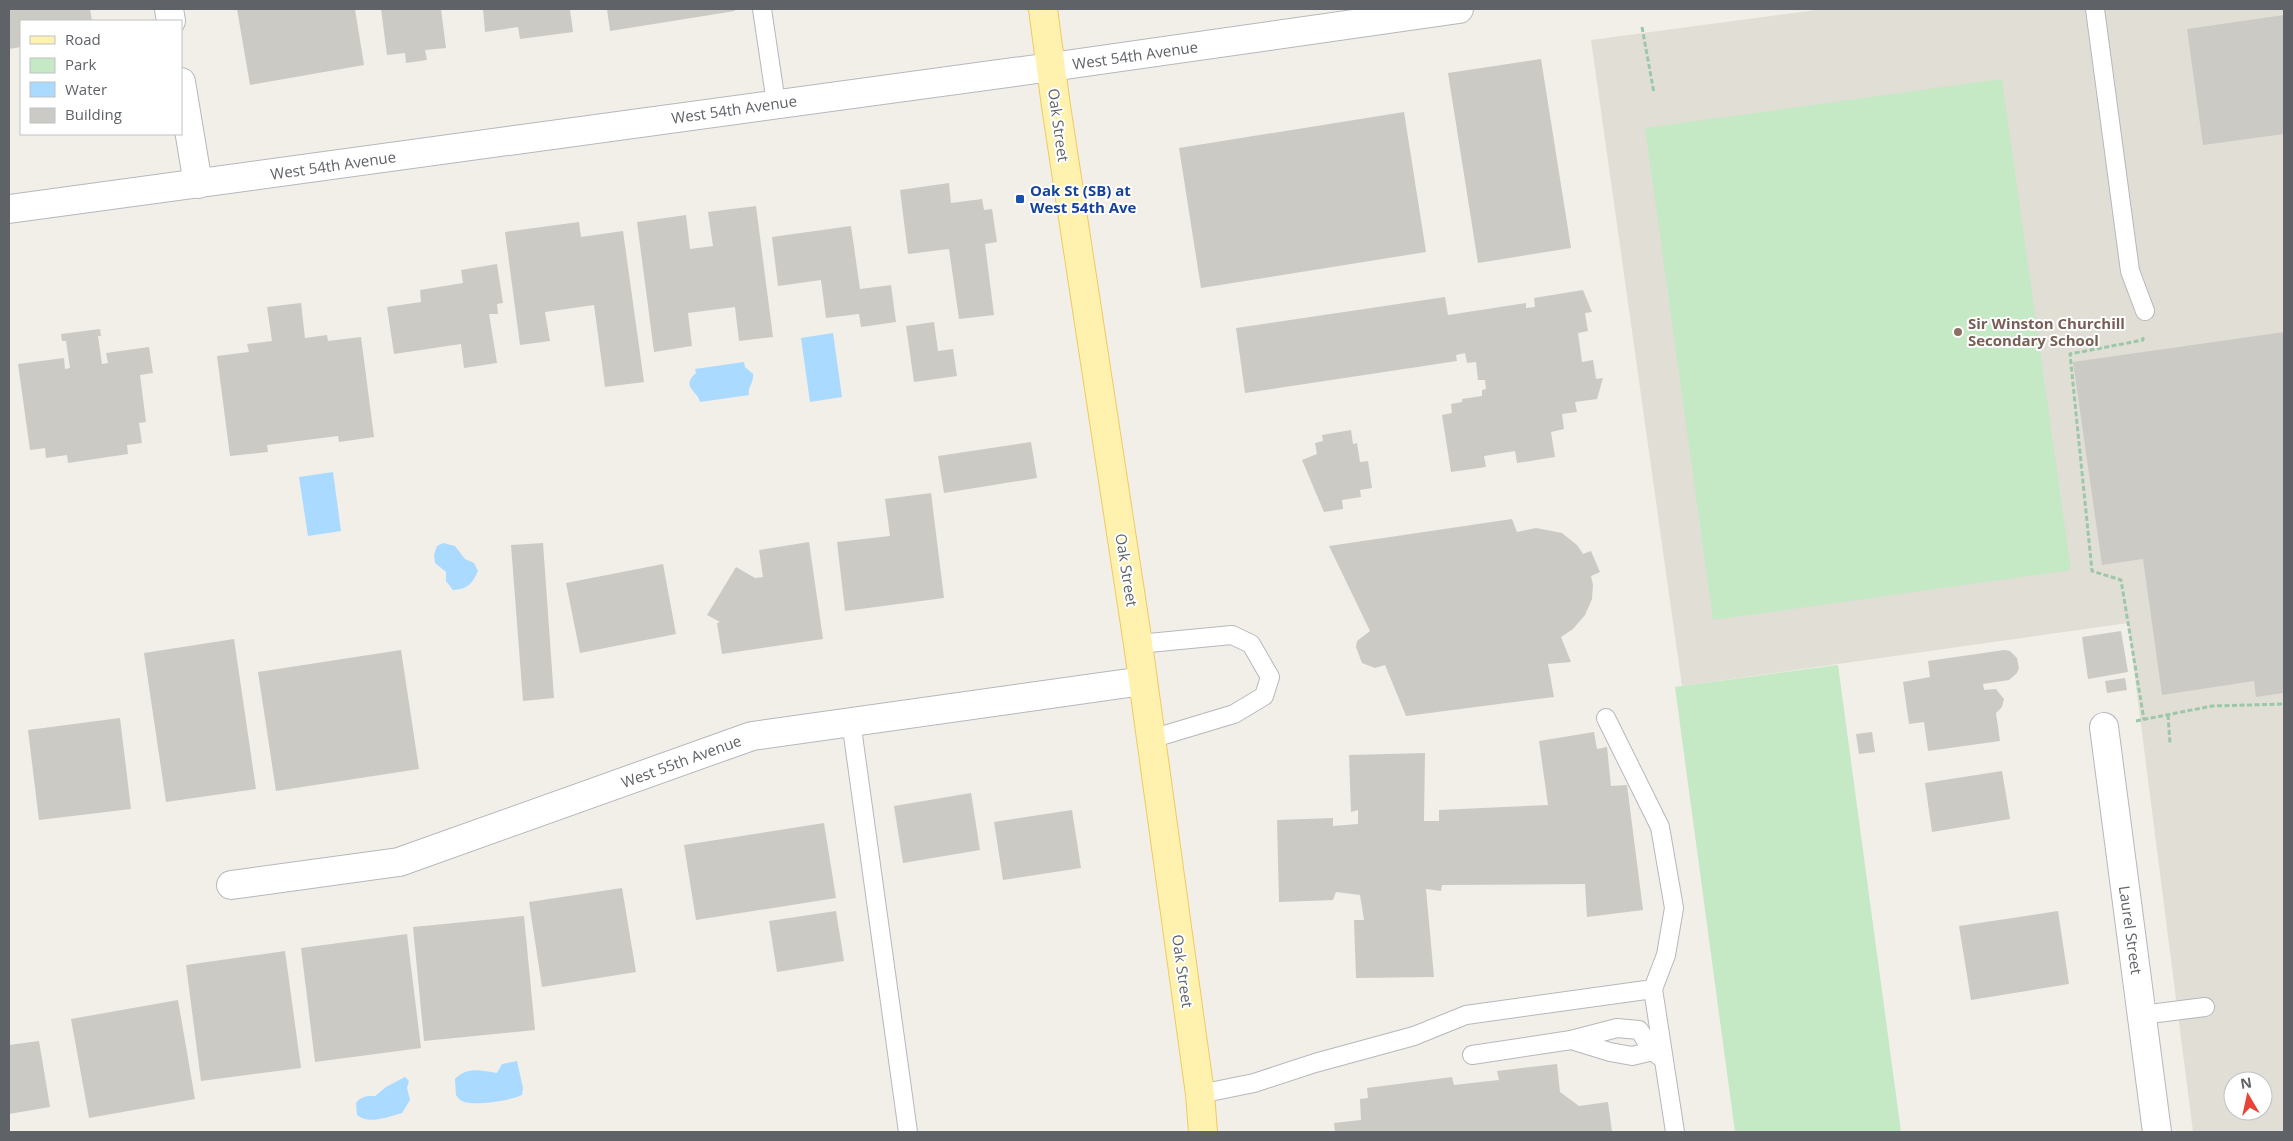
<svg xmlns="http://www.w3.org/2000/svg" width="2293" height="1141" viewBox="0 0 2293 1141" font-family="'Open Sans',sans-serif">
<rect width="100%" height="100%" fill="#f1efe8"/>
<!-- education -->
<path fill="#e1ded6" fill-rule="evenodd" d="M 1824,9 L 2284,9 L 2284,1132 L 2193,1132 L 2128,623 L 1682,686 L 1591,40 ZM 2233,1081 L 2263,1081 L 2263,1111 L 2233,1111 Z"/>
<!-- green -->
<path fill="#c5e8c5" d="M 2002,79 L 2071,570 L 1713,620 L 1645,128 Z
M 1838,665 L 1901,1132 L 1735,1132 L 1675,687 Z"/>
<!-- water -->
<path fill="#aadaff" d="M 833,333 L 842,397 L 810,402 L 801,338 Z
M 744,362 L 745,367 L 753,374 C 754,383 747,388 749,395 L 700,402 C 698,391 680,387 696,373 L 695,369 Z
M 333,472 L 341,531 L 308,536 L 299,477 Z
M 443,543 L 455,546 L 465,559 L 474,563 L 478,571 C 472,584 468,589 453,590 L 446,581 L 446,572 L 435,563 L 434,555 L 437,546 Z
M 517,1061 L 523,1088 L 522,1095 C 513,1100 471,1107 462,1101 C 459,1100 458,1097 456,1095 L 455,1079 C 468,1066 481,1071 497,1073 L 502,1064 Z
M 405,1077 L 409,1081 L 407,1088 L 410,1100 L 402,1113 C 387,1117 369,1125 357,1115 L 356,1103 C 361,1096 367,1096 375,1096 L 386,1087 Z"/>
<!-- building -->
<path fill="#cccac5" d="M 9,9 L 90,9 L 92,21 L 21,21 L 21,47 L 9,49 Z
M 237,9 L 355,9 L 364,65 L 250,85 Z
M 381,9 L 441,9 L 446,48 L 425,50 L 427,60 L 406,63 L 405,53 L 387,55 Z
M 483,9 L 570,9 L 573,32 L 520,39 L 518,27 L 485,32 Z
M 607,9 L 734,9 L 735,11 L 610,31 Z
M 2284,15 L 2284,134 L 2203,145 L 2187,29 Z
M 1541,59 L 1571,248 L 1478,263 L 1448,73 Z
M 1404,112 L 1426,252 L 1201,288 L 1179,148 Z
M 949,183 L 951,203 L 982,199 L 984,210 L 992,209 L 997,242 L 985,244 L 994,315 L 959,319 L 949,249 L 908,254 L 900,190 Z
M 756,206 L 773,337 L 739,341 L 735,307 L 688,313 L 692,346 L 654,352 L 637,222 L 686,215 L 690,249 L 713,246 L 708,212 Z
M 579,222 L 581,237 L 623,231 L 644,382 L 605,387 L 594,305 L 545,312 L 550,341 L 520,345 L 505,232 Z
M 851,226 L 860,289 L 891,285 L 896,322 L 861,327 L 859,314 L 826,318 L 821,280 L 778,286 L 772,237 Z
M 497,264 L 503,303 L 497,304 L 498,314 L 489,314 L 497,363 L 464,368 L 461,344 L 394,354 L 387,307 L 421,302 L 420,290 L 463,283 L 461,270 Z
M 1583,290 L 1592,312 L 1585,313 L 1588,331 L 1578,333 L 1582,362 L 1593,360 L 1596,379 L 1603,378 L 1597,399 L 1575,402 L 1577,412 L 1562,414 L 1564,429 L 1551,432 L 1555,457 L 1517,463 L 1515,451 L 1484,456 L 1486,467 L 1451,472 L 1442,415 L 1452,413 L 1451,404 L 1462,402 L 1462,399 L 1482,396 L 1482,390 L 1486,389 L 1485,380 L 1478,380 L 1476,362 L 1467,363 L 1465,353 L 1456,355 L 1457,361 L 1245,393 L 1236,328 L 1445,297 L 1448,315 L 1526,303 L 1526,308 L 1535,307 L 1534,298 Z
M 301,303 L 305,338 L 327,335 L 328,341 L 361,337 L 374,437 L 339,442 L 338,436 L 267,445 L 268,452 L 230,456 L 217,356 L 249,352 L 247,344 L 272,341 L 267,307 Z
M 934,322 L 938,351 L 953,349 L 957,376 L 914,382 L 906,326 Z
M 100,329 L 101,336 L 98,336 L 102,364 L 108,363 L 106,353 L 149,347 L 153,373 L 140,375 L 146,422 L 139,423 L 142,443 L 127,445 L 128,454 L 68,463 L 67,455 L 46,458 L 45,448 L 30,450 L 18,364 L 64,358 L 65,369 L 70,368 L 66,341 L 62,341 L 61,334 Z
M 2284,332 L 2284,693 L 2256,697 L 2254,681 L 2162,695 L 2143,559 L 2102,565 L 2073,362 Z
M 1351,430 L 1353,444 L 1357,443 L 1360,462 L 1368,461 L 1372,488 L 1360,490 L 1361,497 L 1342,500 L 1343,509 L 1324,512 L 1302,460 L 1317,454 L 1315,443 L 1323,441 L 1322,435 Z
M 1031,442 L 1037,478 L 944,493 L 938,456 Z
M 931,493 L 944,598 L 845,611 L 837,542 L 890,536 L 885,499 Z
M 1512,519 L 1517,532 L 1536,528 L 1562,533 L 1577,545 L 1583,554 L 1591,551 L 1600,572 L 1591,576 L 1593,585 L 1592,599 L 1585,615 L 1573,629 L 1561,637 L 1571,662 L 1548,664 L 1554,697 L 1406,716 L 1385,665 L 1375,668 L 1362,663 L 1356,647 L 1357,641 L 1370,631 L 1329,546 Z
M 809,542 L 823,639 L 722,654 L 717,623 L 720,622 L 707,615 L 736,567 L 755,578 L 763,577 L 759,550 Z
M 543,543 L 554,698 L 523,701 L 511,545 Z
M 663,564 L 676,634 L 580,653 L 566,583 Z
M 2121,631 L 2128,672 L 2088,679 L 2082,637 Z
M 234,639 L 256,789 L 166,802 L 144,653 Z
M 401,650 L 419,769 L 276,791 L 258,672 Z
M 2004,650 L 2010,651 L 2017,658 L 2019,668 L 2017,673 L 2009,680 L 1983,684 L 1984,690 L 1996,689 L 2004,699 L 2002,707 L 1996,713 L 2000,741 L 1928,751 L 1924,722 L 1909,724 L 1903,682 L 1930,677 L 1928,661 Z
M 2125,678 L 2127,690 L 2107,693 L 2105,681 Z
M 120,718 L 131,809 L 39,820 L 28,730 Z
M 1594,732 L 1597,749 L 1607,747 L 1611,786 L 1627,785 L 1643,910 L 1587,917 L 1585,884 L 1442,885 L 1441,891 L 1426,889 L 1434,977 L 1356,978 L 1354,920 L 1364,920 L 1360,895 L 1336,892 L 1333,900 L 1279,902 L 1277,820 L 1333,818 L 1333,826 L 1358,824 L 1358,810 L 1351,812 L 1349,755 L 1425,753 L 1424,821 L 1439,821 L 1439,810 L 1548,805 L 1539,741 Z
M 1872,732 L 1875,752 L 1859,754 L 1856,734 Z
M 2002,771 L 2010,819 L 1932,832 L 1925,783 Z
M 971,793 L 980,850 L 903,863 L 894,806 Z
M 1072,810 L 1081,868 L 1003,880 L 994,822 Z
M 824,823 L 836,898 L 696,920 L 684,845 Z
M 622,888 L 636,972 L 542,987 L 529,902 Z
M 836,911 L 844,961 L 777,972 L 769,921 Z
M 2058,911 L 2069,984 L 1971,1000 L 1959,926 Z
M 524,916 L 535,1030 L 424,1041 L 413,927 Z
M 407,934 L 421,1048 L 315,1062 L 301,948 Z
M 285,951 L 301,1068 L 201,1081 L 186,965 Z
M 178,1000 L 195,1099 L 89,1118 L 71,1019 Z
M 39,1041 L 50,1107 L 9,1114 L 9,1045 Z
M 1557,1064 L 1560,1092 L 1579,1106 L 1608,1102 L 1612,1132 L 1335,1132 L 1334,1123 L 1361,1120 L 1360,1099 L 1368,1098 L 1367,1088 L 1452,1077 L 1454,1085 L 1499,1080 L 1497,1071 Z"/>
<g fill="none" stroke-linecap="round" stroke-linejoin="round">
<!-- lane casing -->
<g stroke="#b5b8bc" stroke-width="20">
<path id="lane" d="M 762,9 L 776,103
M 2095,9 L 2130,271 L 2145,311
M 1138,644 L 1232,635 L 1251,644 L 1270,677 L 1264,696 L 1234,714 L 1151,739
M 1606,718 L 1660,827 L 1674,908 L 1666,955 L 1653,989
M 851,721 L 908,1132
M 2142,1015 L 2205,1007
M 1571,1040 L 1610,1052 L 1632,1056 L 1653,1051
M 1472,1055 L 1571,1040 L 1617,1028 L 1639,1030 L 1653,1051 L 1664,1060
M 1200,1094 L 1254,1083 L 1315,1063 L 1414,1036 L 1466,1015 L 1653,989 L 1675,1132"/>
</g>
<!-- street casing -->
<g stroke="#b5b8bc" stroke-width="30">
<path id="street" d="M 169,9 L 171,21
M 181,82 L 198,184
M 9,209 L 1051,67 L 1459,9
M 2104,727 L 2157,1132
M 231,885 L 399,862 L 752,736 L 1143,681"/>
</g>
<!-- primary casing -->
<g stroke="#f2c960" stroke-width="30">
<path id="primary" d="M 1043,9 L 1056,106 L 1138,644 L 1200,1094 L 1203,1132"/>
</g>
<!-- path -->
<path stroke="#9cc7a9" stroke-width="3" stroke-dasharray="5 2.5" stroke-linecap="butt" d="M 1642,27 L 1654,93
M 2143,337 L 2143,340 L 2070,354 L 2092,571 L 2121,580 L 2144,720
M 2168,715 L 2170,743
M 2136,721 L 2212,706 L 2284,704"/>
<!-- lane -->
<use href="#lane" stroke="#fff" stroke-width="18"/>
<!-- street -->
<use href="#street" stroke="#fff" stroke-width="28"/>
<!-- primary -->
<use href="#primary" stroke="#fff2af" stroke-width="28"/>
</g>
<!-- markers -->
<rect fill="#1a4fb4" stroke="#fff" stroke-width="2" x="1015" y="194" width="10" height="10" rx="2.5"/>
<circle fill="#8d6e63" stroke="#fff" stroke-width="2" cx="1958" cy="332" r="5"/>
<g text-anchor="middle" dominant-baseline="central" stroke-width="4" stroke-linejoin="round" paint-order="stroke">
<!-- street labels -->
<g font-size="15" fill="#5f6368" stroke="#fff">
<text transform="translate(1135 55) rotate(-8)">West 54th Avenue</text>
<text transform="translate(734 109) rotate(-8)">West 54th Avenue</text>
<text transform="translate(1059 125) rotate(82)">Oak Street</text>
<text transform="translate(333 165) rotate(-8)">West 54th Avenue</text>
<text transform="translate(1127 570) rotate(81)">Oak Street</text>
<text transform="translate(681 761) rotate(-20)">West 55th Avenue</text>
<text transform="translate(2131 930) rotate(82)">Laurel Street</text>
<text transform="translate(1183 971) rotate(82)">Oak Street</text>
</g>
<!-- transit labels -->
<g font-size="15" font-weight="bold" fill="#164399" stroke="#fff" text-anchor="start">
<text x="1030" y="190">Oak St (SB) at<tspan x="1030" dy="17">West 54th Ave</tspan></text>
</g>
<!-- education labels -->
<g font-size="15" font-weight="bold" fill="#785e54" stroke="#fff" text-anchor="start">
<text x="1968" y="323">Sir Winston Churchill<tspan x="1968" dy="17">Secondary School</tspan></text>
</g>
</g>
<!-- border -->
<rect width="2293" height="1141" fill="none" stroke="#5f6368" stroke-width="20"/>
<!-- legend -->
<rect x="20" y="20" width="162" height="115" fill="#ffffff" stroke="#bfc1c3"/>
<rect x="30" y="36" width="25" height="8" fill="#fff2af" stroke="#bfc1c3"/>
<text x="65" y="45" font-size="15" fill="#5f6368">Road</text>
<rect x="30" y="58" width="25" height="15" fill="#c5e8c5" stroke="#bfc1c3"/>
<text x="65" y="70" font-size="15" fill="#5f6368">Park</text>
<rect x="30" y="82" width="25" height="15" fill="#aadaff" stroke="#bfc1c3"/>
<text x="65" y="95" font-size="15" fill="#5f6368">Water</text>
<rect x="30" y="108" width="25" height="15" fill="#cccac5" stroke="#bfc1c3"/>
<text x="65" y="120" font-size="15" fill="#5f6368">Building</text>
<!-- north arrow -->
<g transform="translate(2248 1096) rotate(351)"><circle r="24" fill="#ffffff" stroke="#bfc1c3"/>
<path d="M0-4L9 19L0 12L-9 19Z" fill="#ea4335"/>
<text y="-8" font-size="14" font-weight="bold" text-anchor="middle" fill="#5f6368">N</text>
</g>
</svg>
